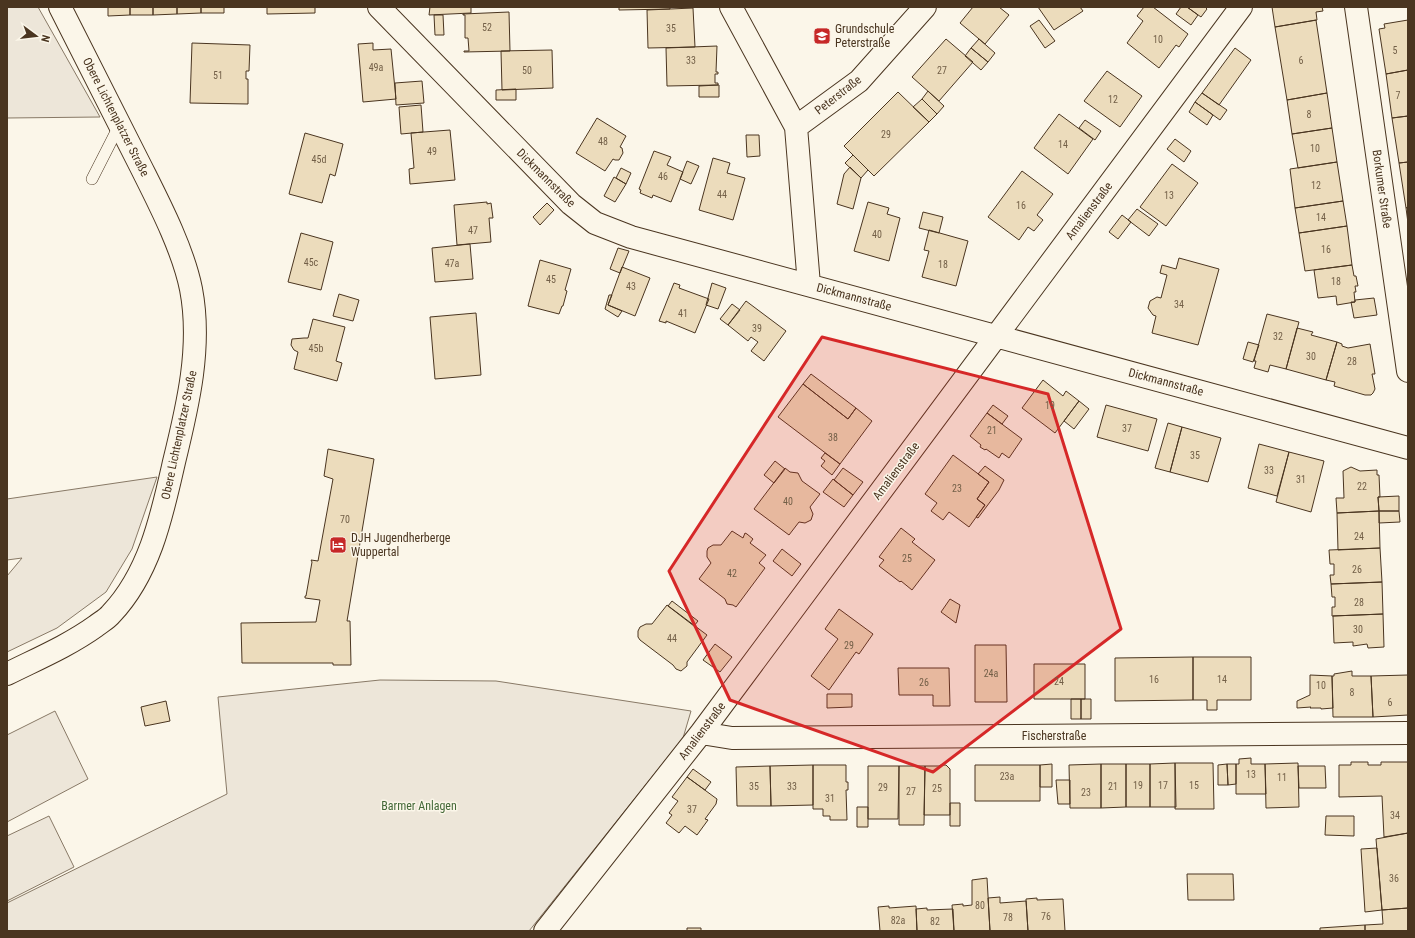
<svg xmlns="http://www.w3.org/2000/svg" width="1415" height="938" viewBox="0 0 1415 938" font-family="'Roboto Condensed',sans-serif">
<rect width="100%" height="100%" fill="#fbf6e9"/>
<!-- green -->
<path fill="#ede6d9" stroke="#887966" d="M 7,7 L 38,7 L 100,117 L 7,118 Z
M 157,477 L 132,549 L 106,592 L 57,628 L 7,652 L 7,576 L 22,558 L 7,560 L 7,499 Z
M 380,680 L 496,681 L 691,711 L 683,738 L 529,931 L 7,931 L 7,903 L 227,794 L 218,697 Z
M 55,711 L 88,779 L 7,822 L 7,735 Z
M 49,816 L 74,867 L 7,901 L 7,836 Z"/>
<!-- building -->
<path fill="#ecdcbc" stroke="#4a3520" d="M 108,7 L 130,7 L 130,15 L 108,16 Z
M 130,7 L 153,7 L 153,15 L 130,15 Z
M 153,7 L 177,7 L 177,14 L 153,15 Z
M 177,7 L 201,7 L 201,13 L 177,14 Z
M 201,7 L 224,7 L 224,13 L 201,13 Z
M 267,7 L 315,7 L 315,13 L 267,14 Z
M 430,7 L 471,7 L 471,13 L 429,15 Z
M 619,7 L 670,7 L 670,9 L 619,10 Z
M 973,7 L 999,7 L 1009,15 L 985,44 L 960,23 Z
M 1038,7 L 1080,7 L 1083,11 L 1054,30 Z
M 1144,7 L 1153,7 L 1188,34 L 1179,47 L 1176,45 L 1159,68 L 1127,43 L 1143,21 L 1137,16 Z
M 1181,7 L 1187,7 L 1198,15 L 1191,25 L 1176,14 Z
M 1187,7 L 1205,7 L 1207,9 L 1201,17 Z
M 1272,7 L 1322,7 L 1323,11 L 1316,12 L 1317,20 L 1275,27 Z
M 693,8 L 695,47 L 648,48 L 647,10 Z
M 509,12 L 510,51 L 464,52 L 464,51 L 469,51 L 468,38 L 465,38 L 465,15 L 463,15 L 463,14 Z
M 434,15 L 443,15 L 444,35 L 435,35 Z
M 1039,20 L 1055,41 L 1045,48 L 1030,26 Z
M 1316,20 L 1327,93 L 1287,100 L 1275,27 Z
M 1408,20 L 1408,70 L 1386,74 L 1379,29 L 1385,28 L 1384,24 Z
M 946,39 L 973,62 L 939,101 L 912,77 Z
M 979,39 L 995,53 L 988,62 L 971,48 Z
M 192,43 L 250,45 L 249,71 L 246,71 L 246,79 L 248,79 L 248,104 L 190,103 Z
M 373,43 L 373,50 L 391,49 L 396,99 L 363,102 L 358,44 Z
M 717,46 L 716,72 L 718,72 L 718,74 L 715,74 L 715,83 L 718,83 L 718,85 L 667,86 L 666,48 Z
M 971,48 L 988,62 L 981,70 L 965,56 Z
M 1235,48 L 1251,60 L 1219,105 L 1202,93 Z
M 552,50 L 553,88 L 502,90 L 501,51 Z
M 1408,70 L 1408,116 L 1392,118 L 1386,74 Z
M 1107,71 L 1142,96 L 1120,127 L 1084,101 Z
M 422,81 L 424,103 L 396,105 L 395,83 Z
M 718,85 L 719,85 L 719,97 L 699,97 L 699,86 Z
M 516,89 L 516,100 L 496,100 L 496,90 Z
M 928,91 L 944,106 L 937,114 L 922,99 Z
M 898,92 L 929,122 L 874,176 L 844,146 Z
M 1202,93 L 1227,110 L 1220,120 L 1195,102 Z
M 1327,93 L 1332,128 L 1292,134 L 1287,100 Z
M 922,99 L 937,114 L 929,122 L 913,107 Z
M 1195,102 L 1213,115 L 1207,125 L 1189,112 Z
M 421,105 L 423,132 L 401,134 L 399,107 Z
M 1059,114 L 1093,139 L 1068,174 L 1034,148 Z
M 1408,116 L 1408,162 L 1399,163 L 1392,118 Z
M 597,118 L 626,136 L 620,147 L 622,148 L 623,153 L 619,160 L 615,160 L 613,159 L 605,171 L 576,153 Z
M 1085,120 L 1101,131 L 1095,140 L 1079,128 Z
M 1332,128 L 1337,162 L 1298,168 L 1292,134 Z
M 450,130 L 455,180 L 410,184 L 409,169 L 414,168 L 411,133 Z
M 305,133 L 343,144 L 335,176 L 330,174 L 322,203 L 289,194 Z
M 746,135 L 759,135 L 760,156 L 747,157 Z
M 1175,139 L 1191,151 L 1184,162 L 1167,149 Z
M 654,151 L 671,157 L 667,165 L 683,172 L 671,202 L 653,195 L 652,198 L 640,193 L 641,190 L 639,189 Z
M 853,155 L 868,170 L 861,178 L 845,163 Z
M 713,158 L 730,163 L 727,173 L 745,178 L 733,220 L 699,210 Z
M 687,161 L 699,166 L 691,184 L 680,179 Z
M 1337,162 L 1343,201 L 1295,208 L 1290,169 Z
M 1408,162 L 1408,207 L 1406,208 L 1399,163 Z
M 1172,164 L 1198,183 L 1166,226 L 1140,207 Z
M 850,167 L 861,178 L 853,209 L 837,204 L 844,174 Z
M 621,168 L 631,173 L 626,184 L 616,178 Z
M 1022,171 L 1053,194 L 1037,215 L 1043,220 L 1034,231 L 1028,227 L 1019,240 L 988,217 Z
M 614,177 L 626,184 L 615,202 L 604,196 Z
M 1343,201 L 1347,226 L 1299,233 L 1295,208 Z
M 487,202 L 487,204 L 491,203 L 493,218 L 489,218 L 491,242 L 457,245 L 454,205 Z
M 868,202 L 889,208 L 887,214 L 900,218 L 889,261 L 854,251 Z
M 547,203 L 554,210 L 540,225 L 533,217 Z
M 1408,207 L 1408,223 L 1406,208 Z
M 1137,209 L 1158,224 L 1149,236 L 1128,220 Z
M 923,212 L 943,217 L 939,233 L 919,228 Z
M 1122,215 L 1131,222 L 1118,239 L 1109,232 Z
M 1347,226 L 1352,265 L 1305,271 L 1299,233 Z
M 929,230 L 968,241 L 956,286 L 922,277 L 929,251 L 924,250 Z
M 301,233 L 333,242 L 321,290 L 288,282 Z
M 470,244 L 473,279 L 435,282 L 432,248 Z
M 618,248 L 629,251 L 620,273 L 610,269 Z
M 1179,258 L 1219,269 L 1198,345 L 1152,333 L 1156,316 L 1153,315 L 1148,308 L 1150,301 L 1157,297 L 1161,298 L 1167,275 L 1160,273 L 1162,265 L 1176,269 Z
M 540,260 L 571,269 L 565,290 L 567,291 L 563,306 L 562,306 L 559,314 L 528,306 Z
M 1352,265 L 1354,276 L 1356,276 L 1358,286 L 1355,286 L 1356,292 L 1354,292 L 1355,302 L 1337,305 L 1336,296 L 1318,298 L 1314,270 Z
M 622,267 L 650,278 L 635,316 L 608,305 Z
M 674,283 L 680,285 L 679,288 L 709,299 L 695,333 L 666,321 L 666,323 L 659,321 Z
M 712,283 L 726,288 L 718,309 L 706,305 Z
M 339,294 L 359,300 L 353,321 L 333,316 Z
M 609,295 L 612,295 L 608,305 L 622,311 L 618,317 L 605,309 Z
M 1374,298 L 1377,315 L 1354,318 L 1351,302 L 1355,302 L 1355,300 Z
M 746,301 L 786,331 L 764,361 L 751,351 L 758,342 L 751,337 L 748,341 L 728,325 Z
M 732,304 L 740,310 L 728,325 L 720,319 Z
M 476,313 L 481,375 L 435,379 L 430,317 Z
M 1267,314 L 1299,322 L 1286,369 L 1270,365 L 1268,372 L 1254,368 L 1256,361 L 1254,361 Z
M 313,319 L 345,327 L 336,361 L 342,363 L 337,381 L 294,369 L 298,352 L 294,350 L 291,345 L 292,339 L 304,338 L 308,338 Z
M 1297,328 L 1313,332 L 1311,335 L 1337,342 L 1326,380 L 1286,369 Z
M 1248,342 L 1259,345 L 1253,362 L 1243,359 Z
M 1337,342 L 1342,344 L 1342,346 L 1348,348 L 1370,344 L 1375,374 L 1372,374 L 1375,389 L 1373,393 L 1371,395 L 1365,395 L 1334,386 L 1335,382 L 1326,380 Z
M 811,374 L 856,408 L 848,419 L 803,384 Z
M 1043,380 L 1063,396 L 1066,391 L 1079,401 L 1055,433 L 1022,408 Z
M 803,384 L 848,419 L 856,408 L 872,421 L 840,464 L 778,417 Z
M 1079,401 L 1089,409 L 1074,429 L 1064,421 Z
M 993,405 L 1008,416 L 1002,424 L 987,413 Z
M 1106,405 L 1157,419 L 1148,451 L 1097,437 Z
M 987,413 L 1022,439 L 1009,458 L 1002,453 L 999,458 L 986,449 L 985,450 L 980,447 L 981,445 L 970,436 Z
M 1168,423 L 1182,427 L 1170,472 L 1155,468 Z
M 1182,427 L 1221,438 L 1208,482 L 1170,472 Z
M 1259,444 L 1289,452 L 1277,496 L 1248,488 Z
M 328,449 L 374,459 L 347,621 L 350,621 L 351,665 L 333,665 L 333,663 L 242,663 L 241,623 L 316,622 L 320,600 L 305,598 L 305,596 L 306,596 L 312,562 L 311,560 L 318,561 L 333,479 L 324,476 Z
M 1289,452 L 1324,461 L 1311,512 L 1276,502 Z
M 825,453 L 840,464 L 832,475 L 821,466 L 825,461 L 821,458 Z
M 953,455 L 989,482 L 977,499 L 985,505 L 969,527 L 949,512 L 943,520 L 931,511 L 937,503 L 925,494 Z
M 775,461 L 785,469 L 774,483 L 764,475 Z
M 985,466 L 1004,480 L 999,490 L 978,518 L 976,517 L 985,505 L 977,499 L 989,482 L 978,474 Z
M 1351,467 L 1360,471 L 1377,470 L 1377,475 L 1379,475 L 1380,497 L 1378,497 L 1379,511 L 1337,513 L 1336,498 L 1344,498 L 1343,471 Z
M 785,468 L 790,472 L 798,473 L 802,481 L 820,494 L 810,507 L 813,514 L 811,520 L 805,523 L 799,522 L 789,535 L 754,509 Z
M 843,468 L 863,482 L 853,495 L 834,480 Z
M 833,479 L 853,495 L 844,507 L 823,492 Z
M 1399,496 L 1399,511 L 1379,511 L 1378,497 Z
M 1379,511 L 1380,548 L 1338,550 L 1337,513 Z
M 1379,511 L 1399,511 L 1400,522 L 1379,523 Z
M 901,528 L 915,539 L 912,542 L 935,560 L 912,590 L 901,581 L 900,582 L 879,566 L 884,560 L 879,557 Z
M 732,531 L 743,538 L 745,533 L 747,534 L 753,539 L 750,543 L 766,555 L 759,563 L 765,568 L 736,607 L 733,605 L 727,604 L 725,599 L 699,579 L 711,563 L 707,557 L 707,551 L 708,548 L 713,545 L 721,545 Z
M 1380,548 L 1382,582 L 1331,584 L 1330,575 L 1334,575 L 1334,564 L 1330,564 L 1329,550 Z
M 782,549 L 801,564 L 792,576 L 773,561 Z
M 1382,582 L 1383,614 L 1332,616 L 1332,607 L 1335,607 L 1335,597 L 1332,597 L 1331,584 Z
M 950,599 L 960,605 L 956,623 L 941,612 Z
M 672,601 L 698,621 L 694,626 L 668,606 Z
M 667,605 L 707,635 L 687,662 L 687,666 L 681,671 L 676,669 L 673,665 L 640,640 L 638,637 L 638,631 L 640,627 L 646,624 L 652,624 Z
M 839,609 L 873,634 L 859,654 L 856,652 L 829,690 L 811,676 L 838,639 L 825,629 Z
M 1383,614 L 1384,647 L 1368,648 L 1367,644 L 1353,646 L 1353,642 L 1334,643 L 1333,616 Z
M 715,644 L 732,657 L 720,672 L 703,660 Z
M 975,645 L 1006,645 L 1007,702 L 975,702 Z
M 1193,657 L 1251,657 L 1251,700 L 1217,700 L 1217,710 L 1207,710 L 1207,700 L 1193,700 Z
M 1193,657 L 1193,700 L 1115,701 L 1115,658 Z
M 1034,664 L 1085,664 L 1085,699 L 1034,699 Z
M 898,668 L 949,668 L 950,706 L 933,706 L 933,695 L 899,695 Z
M 1352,671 L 1352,676 L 1371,676 L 1373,717 L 1333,717 L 1332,676 L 1334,676 L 1334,674 Z
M 1310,675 L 1332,676 L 1333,708 L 1321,709 L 1321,708 L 1310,708 L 1311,707 L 1297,708 L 1297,701 L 1310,695 Z
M 1408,675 L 1408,715 L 1373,717 L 1371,676 Z
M 827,694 L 852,694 L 852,707 L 827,708 Z
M 1071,699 L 1081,699 L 1081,719 L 1071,719 Z
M 1081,699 L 1091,699 L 1091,719 L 1081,719 Z
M 166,701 L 170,721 L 145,726 L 141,707 Z
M 1251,758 L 1251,764 L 1265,764 L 1266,794 L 1236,794 L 1236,764 L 1239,764 L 1239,759 Z
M 1351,762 L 1368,762 L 1368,765 L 1381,765 L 1381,762 L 1408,762 L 1408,833 L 1384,837 L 1382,796 L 1339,797 L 1339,765 L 1351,765 Z
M 1175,763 L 1213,763 L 1214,809 L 1175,809 Z
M 1175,763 L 1176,807 L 1150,807 L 1150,764 Z
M 1298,763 L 1299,807 L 1266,808 L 1265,764 Z
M 1052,764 L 1052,787 L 1040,787 L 1040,765 Z
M 1101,764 L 1126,764 L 1126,807 L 1101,808 Z
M 1101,764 L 1101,808 L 1070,808 L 1069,765 Z
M 1126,764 L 1150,764 L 1150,807 L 1126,807 Z
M 1227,764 L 1236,764 L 1236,784 L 1228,785 Z
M 1227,764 L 1228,785 L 1218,785 L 1218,765 Z
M 813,765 L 846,765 L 846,782 L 848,782 L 848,790 L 846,790 L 847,820 L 830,820 L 830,816 L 823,816 L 823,809 L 813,809 Z
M 813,765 L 813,805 L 771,806 L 770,766 Z
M 941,765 L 946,765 L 950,769 L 950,815 L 924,815 L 925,766 L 939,766 Z
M 975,765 L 1040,765 L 1040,801 L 975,801 Z
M 770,766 L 771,806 L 737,806 L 736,767 Z
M 868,766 L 899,766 L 898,819 L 868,819 Z
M 899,766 L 925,766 L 924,825 L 899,825 Z
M 1298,766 L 1325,766 L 1326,788 L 1299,788 Z
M 693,769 L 711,782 L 705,790 L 687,777 Z
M 687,777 L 717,799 L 716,804 L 705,819 L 708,820 L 697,835 L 685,826 L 679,833 L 666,823 L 672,815 L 669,813 L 678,801 L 672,797 Z
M 1056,780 L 1070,780 L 1070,804 L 1058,804 Z
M 950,803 L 960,803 L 960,826 L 950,826 Z
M 857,807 L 868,807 L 868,827 L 857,827 Z
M 1326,816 L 1354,816 L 1354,836 L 1325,835 Z
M 1408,833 L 1408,908 L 1382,910 L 1376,839 Z
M 1377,848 L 1382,910 L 1365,912 L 1361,849 Z
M 1187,874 L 1233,874 L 1234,900 L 1188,900 Z
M 987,878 L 990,931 L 954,931 L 952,905 L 963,904 L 963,906 L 972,905 L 972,880 Z
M 1000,897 L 1000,903 L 1026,901 L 1028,931 L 990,931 L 988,898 Z
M 1037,898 L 1037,900 L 1063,899 L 1065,931 L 1028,931 L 1026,899 Z
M 889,906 L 889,908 L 916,906 L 917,931 L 880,931 L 878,907 Z
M 927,908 L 927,910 L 953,909 L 954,931 L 917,931 L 916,909 Z
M 1408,908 L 1408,931 L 1365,931 L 1365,925 L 1383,924 L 1382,910 Z
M 1365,925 L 1365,931 L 1320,931 L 1320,928 Z
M 687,928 L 701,928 L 701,931 L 687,931 Z"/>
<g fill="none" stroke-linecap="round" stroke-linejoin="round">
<!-- service casing -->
<g stroke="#4a3520" stroke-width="12">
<path id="service" d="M 92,179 L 120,124"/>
</g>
<!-- minor casing -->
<g stroke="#4a3520" stroke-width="24">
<path id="minor" d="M 379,7 L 571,204 L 595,223 L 631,237 L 1408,448
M 731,7 L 796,127
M 1356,7 L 1408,371
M 809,285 L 796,127 L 859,81 L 925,7
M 701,733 L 732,738 L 1408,733
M 545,931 L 701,733 L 1241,7"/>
</g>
<!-- secondary casing -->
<g stroke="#4a3520" stroke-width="24">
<path id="secondary" d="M 7,674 C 37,659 68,646 96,626 C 101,622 107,619 111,614 C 150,573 162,515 174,462 C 188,405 202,346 191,289 C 183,249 159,203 141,167 C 114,113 87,60 60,7"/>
</g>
<!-- service -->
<use href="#service" stroke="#fbf6e9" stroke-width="11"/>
<!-- minor -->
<use href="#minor" stroke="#fbf6e9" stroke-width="22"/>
<!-- secondary -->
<use href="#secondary" stroke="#fbf6e9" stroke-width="22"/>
</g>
<!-- marked area -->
<path fill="#d62828" fill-opacity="0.2" stroke="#d62828" stroke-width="3" stroke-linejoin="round" d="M 822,337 L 1048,394 L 1121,629 L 933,772 L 730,700 L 669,571 Z"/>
<!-- icons -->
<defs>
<g id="school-square" transform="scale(0.9)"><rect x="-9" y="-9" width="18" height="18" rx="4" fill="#c62828" stroke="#fbf6e9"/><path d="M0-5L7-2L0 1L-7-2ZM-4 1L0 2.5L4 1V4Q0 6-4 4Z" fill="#fff"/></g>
<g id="hotel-square" transform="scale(0.9)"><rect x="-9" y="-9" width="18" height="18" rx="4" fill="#c62828" stroke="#fbf6e9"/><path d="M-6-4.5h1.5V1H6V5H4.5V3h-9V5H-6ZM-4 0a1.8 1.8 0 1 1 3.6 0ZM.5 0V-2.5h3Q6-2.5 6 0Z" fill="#fff"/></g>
</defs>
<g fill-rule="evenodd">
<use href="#school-square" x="822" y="36"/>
<use href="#hotel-square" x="338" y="545"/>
</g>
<g text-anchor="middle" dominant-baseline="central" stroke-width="3" stroke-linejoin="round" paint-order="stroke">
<!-- number labels -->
<g font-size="10" fill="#725f47">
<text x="487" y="27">52</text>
<text x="671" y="28">35</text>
<text x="1158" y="39">10</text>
<text x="1395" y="50">5</text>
<text x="691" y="60">33</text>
<text x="1301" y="60">6</text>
<text x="376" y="67">49a</text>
<text x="527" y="70">50</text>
<text x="942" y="70">27</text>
<text x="218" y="75">51</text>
<text x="1398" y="95">7</text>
<text x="1113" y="99">12</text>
<text x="1309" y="114">8</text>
<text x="886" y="134">29</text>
<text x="603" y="141">48</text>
<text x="1063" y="144">14</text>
<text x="1315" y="148">10</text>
<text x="432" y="151">49</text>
<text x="319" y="159">45d</text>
<text x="663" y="176">46</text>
<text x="1316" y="185">12</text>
<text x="722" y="194">44</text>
<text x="1169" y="195">13</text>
<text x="1021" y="205">16</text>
<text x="1321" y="217">14</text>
<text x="473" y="230">47</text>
<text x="877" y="234">40</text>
<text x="1326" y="249">16</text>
<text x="311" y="262">45c</text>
<text x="452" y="263">47a</text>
<text x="943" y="264">18</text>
<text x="551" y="279">45</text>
<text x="1336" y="281">18</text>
<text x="631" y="286">43</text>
<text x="1179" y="304">34</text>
<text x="683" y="313">41</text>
<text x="757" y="328">39</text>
<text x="1278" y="336">32</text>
<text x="316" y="348">45b</text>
<text x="1311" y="356">30</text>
<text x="1352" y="361">28</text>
<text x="1050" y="405">19</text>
<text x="1127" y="428">37</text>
<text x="992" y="430">21</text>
<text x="833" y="437">38</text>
<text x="1195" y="455">35</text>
<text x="1269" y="470">33</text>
<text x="1301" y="479">31</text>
<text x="1362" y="486">22</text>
<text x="957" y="488">23</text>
<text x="788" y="501">40</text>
<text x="345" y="519">70</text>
<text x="1359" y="536">24</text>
<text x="907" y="558">25</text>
<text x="1357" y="569">26</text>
<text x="732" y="573">42</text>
<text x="1359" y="602">28</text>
<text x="1358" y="629">30</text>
<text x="672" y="638">44</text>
<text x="849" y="645">29</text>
<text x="991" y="673">24a</text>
<text x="1154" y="679">16</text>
<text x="1222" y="679">14</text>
<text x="1059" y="681">24</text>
<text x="924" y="682">26</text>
<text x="1321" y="685">10</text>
<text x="1352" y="692">8</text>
<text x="1390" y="702">6</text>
<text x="1251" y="774">13</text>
<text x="1007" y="776">23a</text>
<text x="1282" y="777">11</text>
<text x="1138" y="785">19</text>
<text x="1163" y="785">17</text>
<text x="1194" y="785">15</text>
<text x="754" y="786">35</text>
<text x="792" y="786">33</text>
<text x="1113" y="786">21</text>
<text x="883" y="787">29</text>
<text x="937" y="788">25</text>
<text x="911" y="791">27</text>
<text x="1086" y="792">23</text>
<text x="830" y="798">31</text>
<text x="692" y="809">37</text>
<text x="1395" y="815">34</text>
<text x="1394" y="878">36</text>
<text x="980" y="905">80</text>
<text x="1046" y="916">76</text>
<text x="1008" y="917">78</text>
<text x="898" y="920">82a</text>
<text x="935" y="921">82</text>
</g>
<!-- poi labels -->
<g font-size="12" fill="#4a3520" stroke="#fbf6e9" text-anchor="start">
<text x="835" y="29">Grundschule<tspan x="835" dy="14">Peterstraße</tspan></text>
<text x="351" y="538">DJH Jugendherberge<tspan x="351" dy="14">Wuppertal</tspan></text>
</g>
<!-- street labels -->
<g font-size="12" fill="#4a3520" stroke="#fbf6e9">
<text transform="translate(838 95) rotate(-38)">Peterstraße</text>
<text transform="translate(116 117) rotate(63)">Obere Lichtenplatzer Straße</text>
<text transform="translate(546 178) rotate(45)">Dickmannstraße</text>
<text transform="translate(1382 189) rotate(82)">Borkumer Straße</text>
<text transform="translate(1089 211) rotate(-53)">Amalienstraße</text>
<text transform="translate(854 297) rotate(15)">Dickmannstraße</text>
<text transform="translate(1166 382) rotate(15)">Dickmannstraße</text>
<text transform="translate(179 435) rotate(-78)">Obere Lichtenplatzer Straße</text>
<text transform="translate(896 471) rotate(-53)">Amalienstraße</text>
<text transform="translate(702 731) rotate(-53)">Amalienstraße</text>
<text x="1054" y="736">Fischerstraße</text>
</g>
<!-- park labels -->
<g font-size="12" fill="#436837" stroke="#fbf6e9">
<text x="419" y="806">Barmer Anlagen</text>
</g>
</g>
<!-- border -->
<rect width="1415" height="938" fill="none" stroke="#4a3520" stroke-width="16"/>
<!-- north arrow -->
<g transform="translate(36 36) rotate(105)" stroke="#fbf6e9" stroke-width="3" paint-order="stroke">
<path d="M0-3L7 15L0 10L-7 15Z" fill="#4a3520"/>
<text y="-6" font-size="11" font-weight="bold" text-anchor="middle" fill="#4a3520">N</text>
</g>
</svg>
